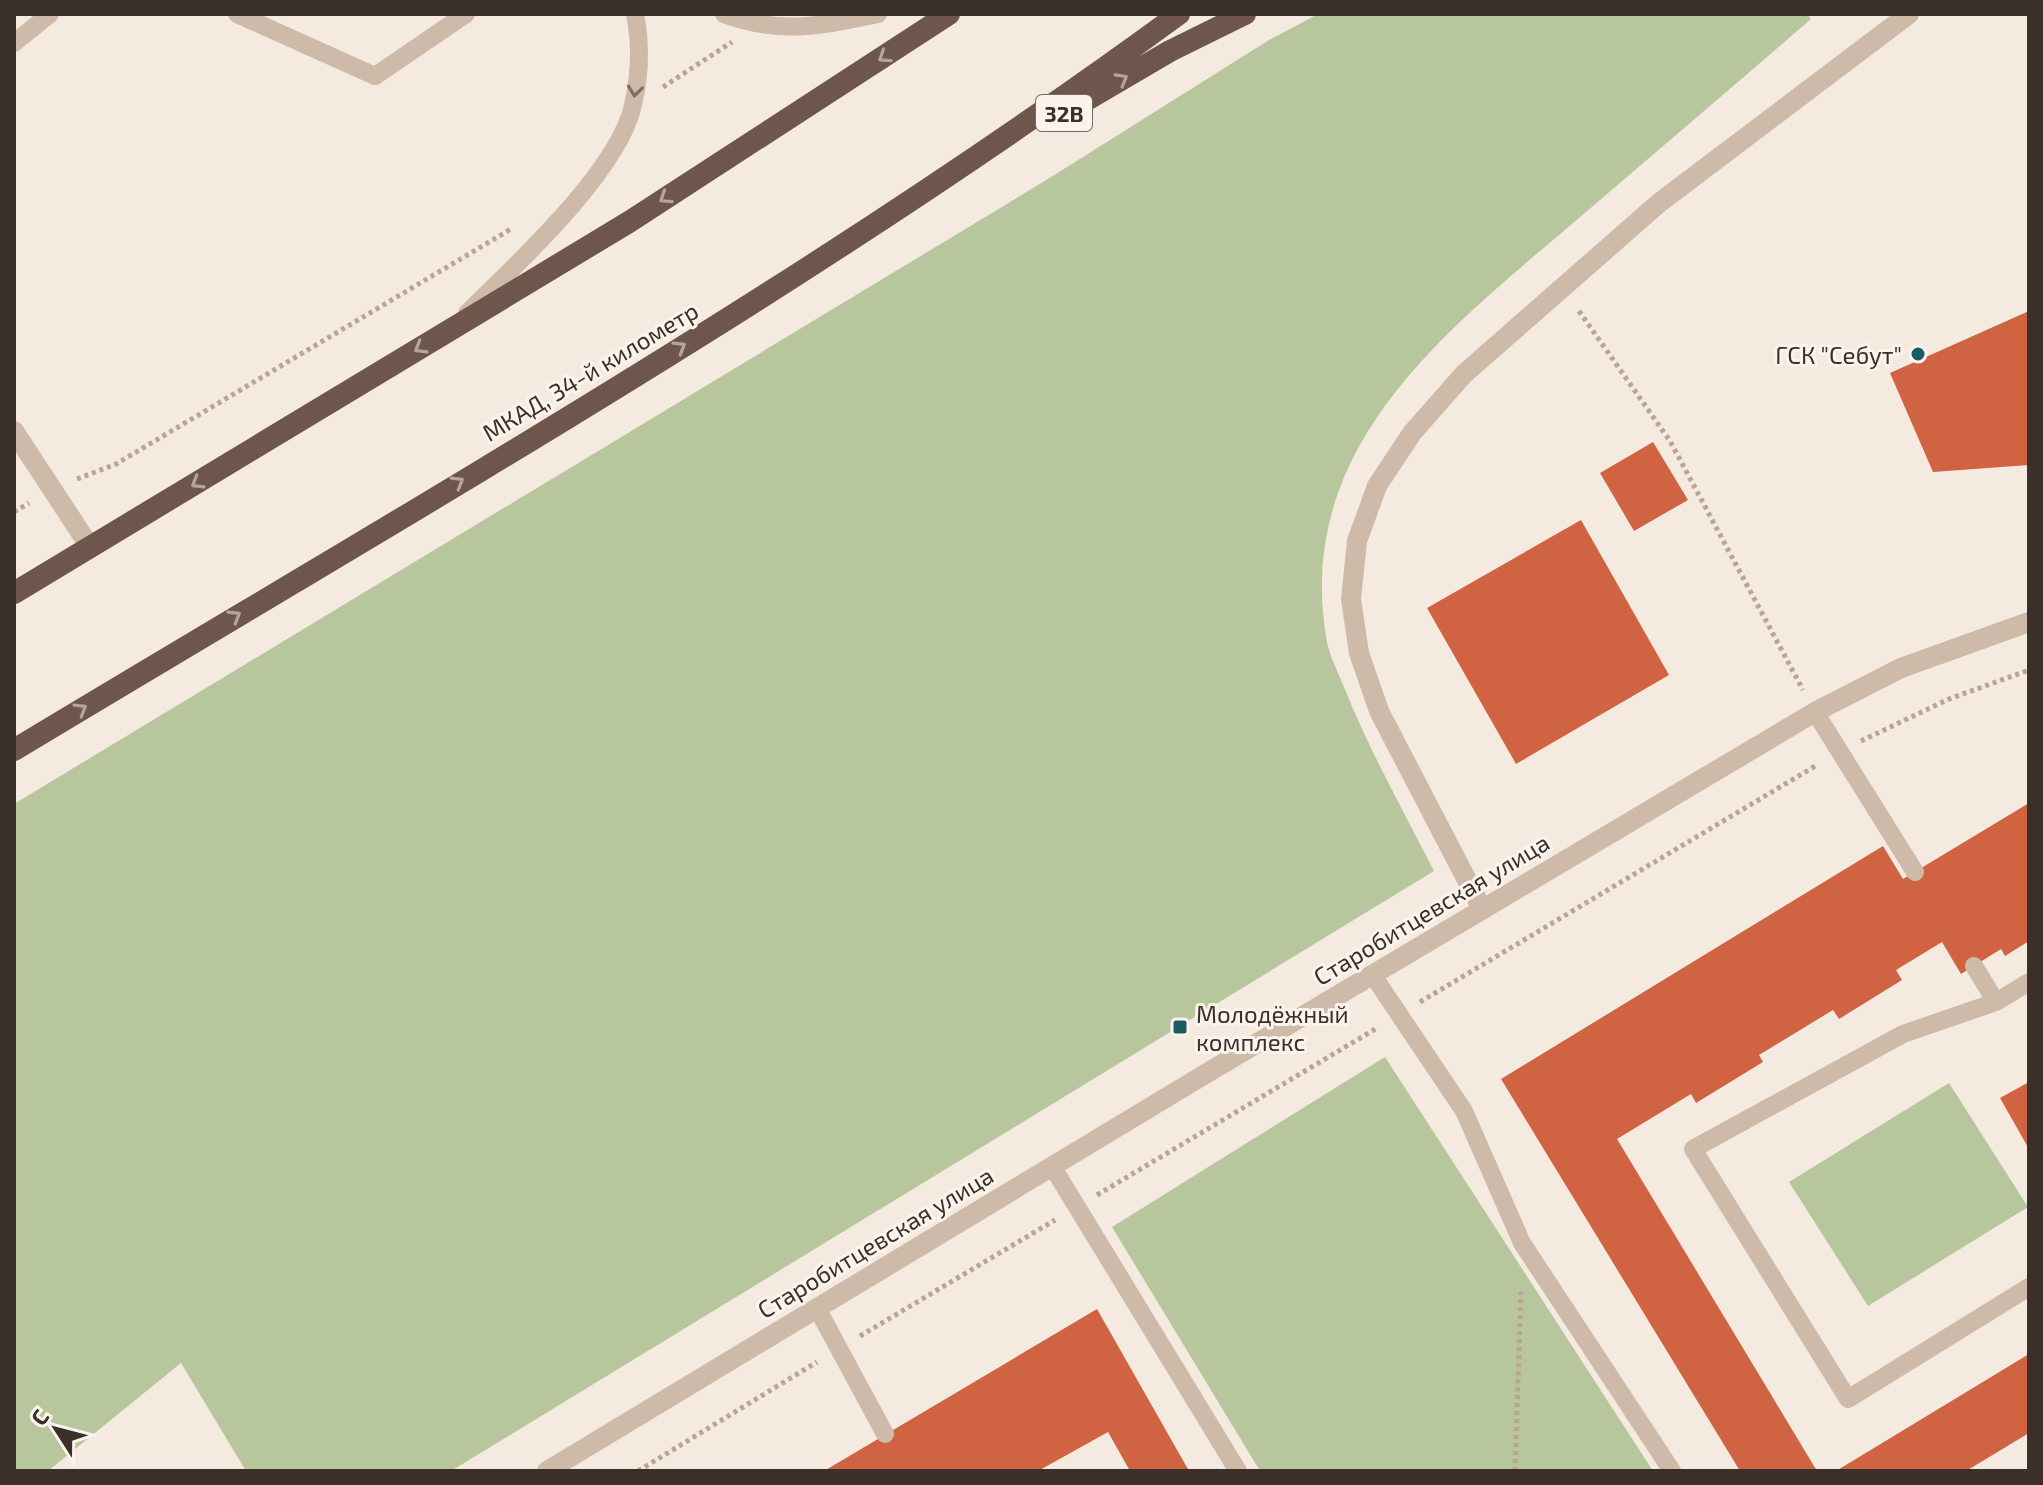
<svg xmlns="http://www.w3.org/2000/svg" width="2043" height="1485" viewBox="0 0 2043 1485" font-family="'Exo 2',sans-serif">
<rect width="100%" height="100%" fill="#f5eadf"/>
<!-- green -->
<path fill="#b8c69d" d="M 1318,14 L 1807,14 L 1811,19 C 1736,84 1661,148 1586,212 C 1453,326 1291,443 1327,642 C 1330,657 1338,672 1344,687 C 1369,750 1403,810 1434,871 L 451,1471 L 246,1471 L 181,1363 L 48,1471 L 14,1471 L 14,804 L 1048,179 L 1269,40 Z
M 1385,1057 L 1653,1471 L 1260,1471 L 1112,1227 Z
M 1949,1083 L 2028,1207 L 1868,1306 L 1789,1182 Z"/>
<!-- building -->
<path fill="#cf6342" d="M 2029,311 L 2029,465 L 1933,472 L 1890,373 Z
M 1653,442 L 1688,500 L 1634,531 L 1600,473 Z
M 1581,520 L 1669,675 L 1516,764 L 1427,608 Z
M 2029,803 L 2029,941 L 2005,956 L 2001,949 L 1961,974 L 1942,942 L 1896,970 L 1902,980 L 1839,1019 L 1833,1010 L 1759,1055 L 1763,1062 L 1696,1103 L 1691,1094 L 1617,1139 L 1817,1471 L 1740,1471 L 1501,1079 L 1883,846 L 1903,879 Z
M 2029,1082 L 2029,1149 L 2000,1098 Z
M 1097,1309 L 1189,1471 L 1130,1471 L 1108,1432 L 1038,1471 L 824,1471 Z
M 2029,1354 L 2029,1433 L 1966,1471 L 1836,1471 Z"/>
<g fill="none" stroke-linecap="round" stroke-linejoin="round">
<!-- path -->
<path stroke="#baa493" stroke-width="5" stroke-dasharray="4 4" stroke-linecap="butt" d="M 663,87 L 732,42
M 1579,311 L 1670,441 L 1803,690
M 77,479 L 116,464 L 511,229
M 14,512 L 29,503
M 1861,741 L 1949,699 L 2029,670
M 1420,1002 L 1817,765
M 1097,1195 L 1377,1028
M 860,1336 L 1055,1220
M 638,1471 L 817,1362
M 1515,1471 L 1521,1292"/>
<!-- service -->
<path stroke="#cebaa9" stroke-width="18" d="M 237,14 L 375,76 L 466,14
M 724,14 C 781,35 820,26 878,14
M 14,43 L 50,14
M 467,313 C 515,266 619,171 633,105 C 640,75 641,44 635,14
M 1815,712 L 1915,872
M 1974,966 L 1996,1002
M 1372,974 L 1464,1111 L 1522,1243 L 1672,1471
M 2029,982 L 1996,1002 L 1903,1034 L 1693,1149 L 1848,1399 L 2029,1287
M 1052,1166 L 1238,1471
M 817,1308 L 885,1434"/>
<!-- minor -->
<path stroke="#cebaa9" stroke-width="20" d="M 14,431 L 90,547
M 1482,909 L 1379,711 L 1359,653 L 1351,599 L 1357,541 L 1377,486 L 1412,433 L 1464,374 L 1659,203 L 1909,14"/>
<!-- tertiary -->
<path stroke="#cebaa9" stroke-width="20" d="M 547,1471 L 1207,1073 L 1815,712 L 1901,668 L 2029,622"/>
<!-- trunk -->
<path stroke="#6e564c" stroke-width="22" d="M 1066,112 L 1170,51 L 1245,14
M 14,593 L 629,222 L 949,14
M 14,750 C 407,513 808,286 1179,14"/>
</g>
<!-- one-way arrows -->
<defs><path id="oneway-chevron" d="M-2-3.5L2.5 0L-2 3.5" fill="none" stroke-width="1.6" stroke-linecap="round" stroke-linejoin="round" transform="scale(2)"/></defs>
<g stroke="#b5a59c">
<use href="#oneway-chevron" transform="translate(884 57) rotate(146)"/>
<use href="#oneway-chevron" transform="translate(1122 79) rotate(-30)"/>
<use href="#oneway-chevron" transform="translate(665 198) rotate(147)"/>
<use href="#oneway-chevron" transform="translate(680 347) rotate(-31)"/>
<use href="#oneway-chevron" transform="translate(420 348) rotate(149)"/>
<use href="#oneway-chevron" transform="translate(458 482) rotate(-31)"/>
<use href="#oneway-chevron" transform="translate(197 483) rotate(149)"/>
<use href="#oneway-chevron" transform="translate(235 616) rotate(-31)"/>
<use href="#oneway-chevron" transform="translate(81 709) rotate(-31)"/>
</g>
<use stroke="#7d6e63" href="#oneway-chevron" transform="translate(635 91) rotate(97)"/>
<!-- markers -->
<g fill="#1b5c61" stroke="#fcf4ec" stroke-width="3">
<circle cx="1918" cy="354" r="8"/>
<rect x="1172" y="1019" width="16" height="16" rx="4"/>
</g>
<g text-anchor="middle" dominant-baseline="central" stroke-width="6" stroke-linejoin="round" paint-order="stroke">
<!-- shield labels -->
<rect fill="#fcf4ec" stroke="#756a64" stroke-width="2" x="1036" y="95" width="56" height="36" rx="6"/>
<g font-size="22" font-weight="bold" fill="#3b2f29">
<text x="1064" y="113">32B</text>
</g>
<!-- poi labels -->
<g font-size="24" fill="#3b2f29" stroke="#fcf4ec" text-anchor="end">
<text x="1902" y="354">ГСК "Себут"</text>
<text x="1196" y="1013" text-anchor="start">Молодёжный<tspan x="1196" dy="28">комплекс</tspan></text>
</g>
<!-- street labels -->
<g font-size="24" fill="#3b2f29" stroke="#fcf4ec">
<text transform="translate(590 371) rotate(-31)">МКАД, 34-й километр</text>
<text transform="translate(1431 909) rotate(-31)">Старобитцевская улица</text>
<text transform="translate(875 1242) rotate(-31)">Старобитцевская улица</text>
</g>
</g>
<!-- border -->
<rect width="2043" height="1485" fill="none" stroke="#3b2f29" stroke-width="32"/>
<!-- north arrow -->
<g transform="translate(56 1429) rotate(306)" stroke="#fcf4ec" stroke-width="6" paint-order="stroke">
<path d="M0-6L14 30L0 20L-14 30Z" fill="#3b2f29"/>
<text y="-12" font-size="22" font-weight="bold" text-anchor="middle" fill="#3b2f29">С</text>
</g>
</svg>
